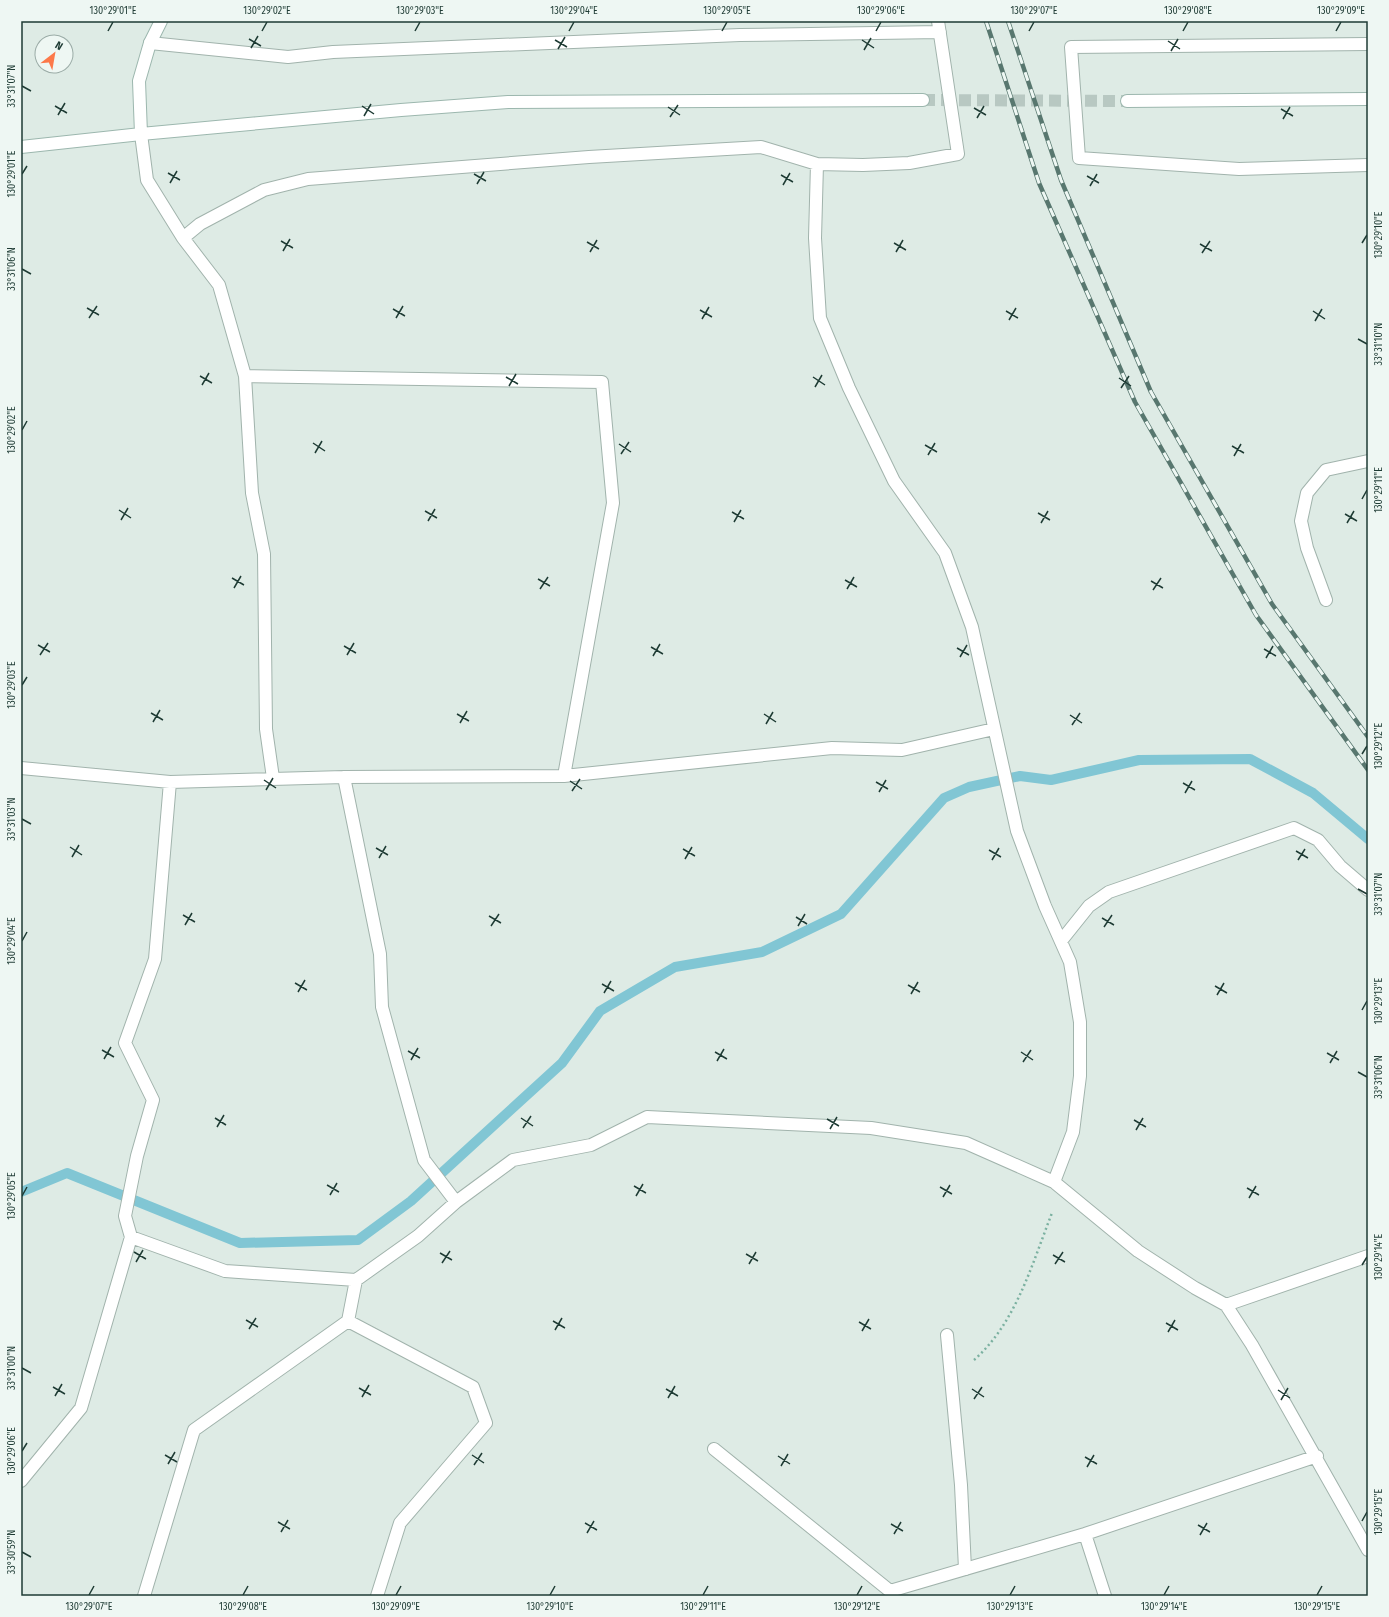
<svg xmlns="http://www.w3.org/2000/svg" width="1389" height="1617" viewBox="0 0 1389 1617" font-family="'Fira Sans Condensed',sans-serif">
<rect width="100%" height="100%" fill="#deebe5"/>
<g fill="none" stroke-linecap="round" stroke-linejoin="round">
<!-- stream -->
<path stroke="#81c6d4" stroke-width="10" d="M 21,1192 L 67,1173 L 240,1243 L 358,1240 L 411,1201 L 562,1063 L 600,1011 L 675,967 L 762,952 L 841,914 L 944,798 L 969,787 L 1020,776 L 1051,780 L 1139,760 L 1250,759 L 1313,793 L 1368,839"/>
<!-- secondary-tunnel -->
<path stroke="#b8c8c2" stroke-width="12" stroke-dasharray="12 6" stroke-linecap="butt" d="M 923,100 L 1127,101"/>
<!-- lane casing -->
<g stroke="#a1b3ac" stroke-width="14">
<path id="lane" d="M 1326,600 L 1307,548 L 1301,521 L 1307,493 L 1326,470 L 1368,461
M 947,1335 L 961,1485 L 965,1569"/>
</g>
<!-- street casing -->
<g stroke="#a1b3ac" stroke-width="14">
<path id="street" d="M 150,43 L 288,57 L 333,52 L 740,35 L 940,32
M 1368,44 L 1071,47 L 1079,158 L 1239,169 L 1368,165
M 141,134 L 147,180 L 183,238 L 200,224 L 264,190 L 308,179 L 589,157 L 761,147 L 817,164 L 863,165 L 909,163 L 958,154 L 938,21
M 817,164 L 815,238 L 820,318 L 849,388 L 894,481 L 945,553 L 972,627 L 1017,831 L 1045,906 L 1070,962 L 1080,1022 L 1080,1076 L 1073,1132 L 1054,1182
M 183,238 L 219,285 L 245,376 L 252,493 L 264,554 L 266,729 L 273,778
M 245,376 L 602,382 L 613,503 L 564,776
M 21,768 L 170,782 L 344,777 L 564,776 L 832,748 L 902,750 L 994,729
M 344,777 L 380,954 L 382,1007 L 424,1160 L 456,1202
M 1061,941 L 1089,906 L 1109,892 L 1294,828 L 1318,840 L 1340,866 L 1368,890
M 131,1237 L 225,1271 L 356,1280 L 348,1321 L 473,1387 L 486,1423 L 400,1523 L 377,1596
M 356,1280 L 418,1236 L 456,1202 L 513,1160 L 591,1145 L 647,1117 L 871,1128 L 966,1143 L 1054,1182 L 1138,1251 L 1195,1288 L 1226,1305 L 1252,1345 L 1368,1550
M 1226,1305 L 1368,1256
M 714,1449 L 890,1591 L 893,1596
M 21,1481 L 81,1408 L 131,1237 L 125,1216 L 137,1156 L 153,1100 L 125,1043 L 155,959 L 170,782
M 1085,1534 L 1105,1596
M 890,1591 L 1085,1534 L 1317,1456
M 144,1596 L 194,1430 L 348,1321"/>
</g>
<!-- secondary casing -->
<g stroke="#9cb7ae" stroke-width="14">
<path id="secondary" d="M 1127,101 L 1368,99
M 141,134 L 401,110 L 508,102 L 923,100
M 21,147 L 141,134 L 139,81 L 150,43 L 161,21"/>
</g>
<!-- path -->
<path stroke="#7cb1a1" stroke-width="2.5" stroke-dasharray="2 3" stroke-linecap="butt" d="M 974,1360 C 1016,1323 1032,1264 1052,1213"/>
<!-- lane -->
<use href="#lane" stroke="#fff" stroke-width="12"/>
<!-- street -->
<use href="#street" stroke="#fff" stroke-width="12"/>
<!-- secondary -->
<use href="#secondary" stroke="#fff" stroke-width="12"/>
<!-- rail casing -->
<g stroke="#58776f" stroke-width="4.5">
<path id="rail" d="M 986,21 L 1039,183 L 1135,402 L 1256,615 L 1368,770
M 1008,21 L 1061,180 L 1151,392 L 1272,604 L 1368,737"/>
</g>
<!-- rail -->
<use href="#rail" stroke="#eef7f3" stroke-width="3" stroke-dasharray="9" stroke-linecap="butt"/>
</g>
<!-- ticks -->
<path fill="none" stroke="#1e3b34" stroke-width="1.5" d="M 108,31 L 113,22M 262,31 L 267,22M 415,31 L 420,22M 569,31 L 574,22M 722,31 L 727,22M 876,31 L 881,22M 1029,31 L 1034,22M 1183,31 L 1188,22M 1336,31 L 1341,22M 249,39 L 261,46M 555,40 L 567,47M 862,40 L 874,48M 1168,41 L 1180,49M 251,48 L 258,36M 558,49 L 565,37M 864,50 L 871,38M 1171,51 L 1178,39M 22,86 L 31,91M 55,106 L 67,113M 362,106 L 374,114M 668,107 L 680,115M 974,108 L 986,115M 1281,109 L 1293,116M 58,115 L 65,103M 364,116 L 371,104M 670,117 L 678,105M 977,118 L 984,106M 1283,119 L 1290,107M 168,173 L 180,180M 22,174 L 27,166M 474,174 L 486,181M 781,175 L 793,182M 1087,176 L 1099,183M 170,183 L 177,171M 477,184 L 484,172M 783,185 L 790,173M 1090,186 L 1097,174M 281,241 L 293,248M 587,242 L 599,249M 894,243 L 906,250M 1362,243 L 1367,235M 1200,244 L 1212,251M 283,251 L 290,239M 590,252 L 597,240M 896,252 L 903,240M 1202,253 L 1210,241M 22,269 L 31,274M 87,308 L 99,315M 393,309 L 405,316M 700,310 L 712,317M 1006,311 L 1018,318M 1313,311 L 1325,319M 89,318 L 97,306M 396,318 L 403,306M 702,319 L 709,307M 1009,320 L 1016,308M 1315,321 L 1322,309M 1358,339 L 1367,344M 200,376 L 212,383M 506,377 L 518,384M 813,377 L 825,385M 1119,378 L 1131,386M 202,385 L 209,373M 509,386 L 516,374M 815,387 L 822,375M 1121,388 L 1129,376M 22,430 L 27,421M 313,443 L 325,451M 619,444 L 631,452M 925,445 L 937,452M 1232,446 L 1244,453M 315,453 L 322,441M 621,454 L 629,442M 928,455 L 935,443M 1234,456 L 1241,444M 1362,499 L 1367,490M 119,510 L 131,518M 425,511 L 437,518M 732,512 L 744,519M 1038,513 L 1050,520M 1345,514 L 1357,521M 121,520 L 128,508M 428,521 L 435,509M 734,522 L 741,510M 1041,523 L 1048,511M 1347,523 L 1354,511M 232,578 L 244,585M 538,579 L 550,586M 845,580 L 857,587M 1151,581 L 1163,588M 234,588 L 241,576M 540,589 L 548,577M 847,589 L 854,577M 1153,590 L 1161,578M 38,645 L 50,652M 344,646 L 356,653M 651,647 L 663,654M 957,648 L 969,655M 1264,649 L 1276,656M 40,655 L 48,643M 347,655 L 354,643M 653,656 L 660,644M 960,657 L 967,645M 1266,658 L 1273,646M 22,685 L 27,677M 151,713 L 163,720M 457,714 L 469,721M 764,714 L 776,722M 1070,715 L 1082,723M 153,722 L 160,710M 460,723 L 467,711M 766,724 L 773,712M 1072,725 L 1080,713M 1362,754 L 1367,746M 264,780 L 276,788M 570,781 L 582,789M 876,782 L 888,789M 1183,783 L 1195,790M 266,790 L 273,778M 572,791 L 580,779M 879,792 L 886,780M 1185,793 L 1192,781M 22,819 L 31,824M 70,847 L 82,855M 376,848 L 388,855M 683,849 L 695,856M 989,850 L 1001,857M 1296,851 L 1308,858M 72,857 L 79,845M 379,858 L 386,846M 685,859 L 692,847M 992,860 L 999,848M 1298,860 L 1305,849M 1358,889 L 1367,894M 183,915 L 195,922M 489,916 L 501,923M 796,917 L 807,924M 1102,918 L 1114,925M 185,925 L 192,913M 491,926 L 499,914M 798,926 L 805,914M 1104,927 L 1112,915M 22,941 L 27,932M 295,983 L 307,990M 602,984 L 614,991M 908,985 L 920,992M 1215,986 L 1227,993M 298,992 L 305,980M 604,993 L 611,981M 911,994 L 918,982M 1217,995 L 1224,983M 1362,1010 L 1367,1001M 102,1050 L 114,1057M 408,1051 L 420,1058M 715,1052 L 727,1059M 1021,1052 L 1033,1060M 1327,1053 L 1339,1060M 104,1059 L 111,1047M 411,1060 L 418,1048M 717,1061 L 724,1049M 1023,1062 L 1031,1050M 1330,1063 L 1337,1051M 1358,1072 L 1367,1077M 215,1118 L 226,1125M 521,1118 L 533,1126M 827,1119 L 839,1126M 1134,1120 L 1146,1127M 217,1127 L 224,1115M 523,1128 L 531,1116M 830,1129 L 837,1117M 1136,1130 L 1143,1118M 327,1185 L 339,1192M 634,1186 L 646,1193M 940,1187 L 952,1194M 1247,1188 L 1259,1195M 330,1195 L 337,1183M 22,1196 L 27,1187M 636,1196 L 643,1184M 943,1197 L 950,1185M 1249,1198 L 1256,1186M 134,1252 L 146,1259M 440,1253 L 452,1260M 746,1254 L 758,1261M 1053,1255 L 1065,1262M 136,1262 L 143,1250M 442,1263 L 450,1251M 749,1264 L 756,1252M 1055,1264 L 1063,1252M 1362,1265 L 1367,1257M 246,1320 L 258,1327M 553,1321 L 565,1328M 859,1322 L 871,1329M 1166,1323 L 1178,1330M 249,1329 L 256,1318M 555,1330 L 562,1318M 862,1331 L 869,1319M 1168,1332 L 1175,1320M 22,1368 L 31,1373M 53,1387 L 65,1394M 359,1388 L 371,1395M 666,1389 L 678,1396M 972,1389 L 984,1397M 1278,1390 L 1290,1398M 55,1396 L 62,1384M 362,1397 L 369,1385M 668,1398 L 675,1386M 974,1399 L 982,1387M 1281,1400 L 1288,1388M 22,1451 L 27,1443M 165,1455 L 177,1462M 472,1455 L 484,1463M 778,1456 L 790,1464M 1085,1457 L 1097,1464M 168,1464 L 175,1452M 474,1465 L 482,1453M 781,1466 L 788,1454M 1087,1467 L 1094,1455M 1362,1521 L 1367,1512M 278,1522 L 290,1529M 585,1523 L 597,1530M 891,1524 L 903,1531M 1198,1525 L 1210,1532M 281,1532 L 288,1520M 587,1533 L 594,1521M 894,1534 L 901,1522M 1200,1535 L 1207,1523M 22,1552 L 31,1557M 89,1595 L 94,1586M 243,1595 L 248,1586M 396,1595 L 401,1586M 550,1595 L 555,1586M 703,1595 L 708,1586M 857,1595 L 862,1586M 1010,1595 L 1015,1586M 1164,1595 L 1169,1586M 1317,1595 L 1322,1586"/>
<!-- border -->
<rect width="1389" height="1617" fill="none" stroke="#eef7f3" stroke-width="44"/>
<!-- north arrow -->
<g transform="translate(54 54) rotate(31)"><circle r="19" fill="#eef7f3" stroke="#9baca7"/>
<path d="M0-3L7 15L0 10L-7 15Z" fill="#fc794a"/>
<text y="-6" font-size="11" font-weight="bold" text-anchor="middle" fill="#1e3b34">N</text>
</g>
<rect x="22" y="22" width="1345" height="1573" fill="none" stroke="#1e3b34" stroke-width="1.5"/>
<g font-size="10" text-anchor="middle" fill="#1e3b34">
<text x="113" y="14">130°29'01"E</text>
<text x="267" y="14">130°29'02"E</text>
<text x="420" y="14">130°29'03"E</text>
<text x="574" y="14">130°29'04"E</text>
<text x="727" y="14">130°29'05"E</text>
<text x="881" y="14">130°29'06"E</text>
<text x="1034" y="14">130°29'07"E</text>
<text x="1188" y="14">130°29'08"E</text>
<text x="1341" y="14">130°29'09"E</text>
<text transform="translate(11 86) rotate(-90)" y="4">33°31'07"N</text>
<text transform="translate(11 174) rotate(-90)" y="4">130°29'01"E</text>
<text transform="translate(1378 235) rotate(-90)" y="4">130°29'10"E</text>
<text transform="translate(11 269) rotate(-90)" y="4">33°31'06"N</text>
<text transform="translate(1378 344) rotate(-90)" y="4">33°31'10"N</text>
<text transform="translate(11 430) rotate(-90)" y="4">130°29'02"E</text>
<text transform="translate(1378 490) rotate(-90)" y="4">130°29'11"E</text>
<text transform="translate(11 685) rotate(-90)" y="4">130°29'03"E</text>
<text transform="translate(1378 746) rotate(-90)" y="4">130°29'12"E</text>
<text transform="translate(11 819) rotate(-90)" y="4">33°31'03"N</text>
<text transform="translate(1378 894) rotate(-90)" y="4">33°31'07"N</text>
<text transform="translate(11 941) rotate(-90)" y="4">130°29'04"E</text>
<text transform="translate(1378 1001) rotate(-90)" y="4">130°29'13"E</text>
<text transform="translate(1378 1077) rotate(-90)" y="4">33°31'06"N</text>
<text transform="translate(11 1196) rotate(-90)" y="4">130°29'05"E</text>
<text transform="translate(1378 1257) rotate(-90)" y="4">130°29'14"E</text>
<text transform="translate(11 1368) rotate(-90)" y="4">33°31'00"N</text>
<text transform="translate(11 1451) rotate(-90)" y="4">130°29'06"E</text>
<text transform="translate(1378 1512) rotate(-90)" y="4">130°29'15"E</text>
<text transform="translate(11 1552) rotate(-90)" y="4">33°30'59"N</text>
<text x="89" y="1610">130°29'07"E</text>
<text x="243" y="1610">130°29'08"E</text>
<text x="396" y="1610">130°29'09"E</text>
<text x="550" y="1610">130°29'10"E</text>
<text x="703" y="1610">130°29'11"E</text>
<text x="857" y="1610">130°29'12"E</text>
<text x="1010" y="1610">130°29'13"E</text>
<text x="1164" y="1610">130°29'14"E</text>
<text x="1317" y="1610">130°29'15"E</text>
</g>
</svg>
